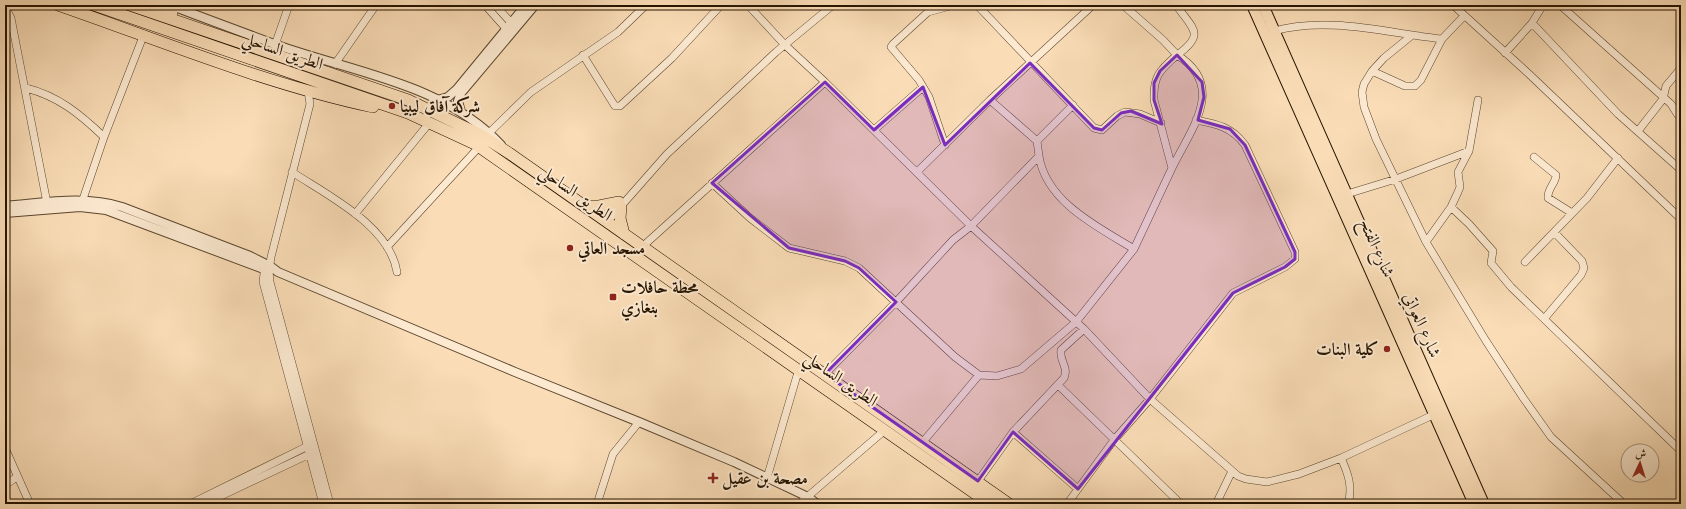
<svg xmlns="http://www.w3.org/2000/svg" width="1686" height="509" viewBox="0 0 1686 509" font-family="Cardo,Amiri,serif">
<rect width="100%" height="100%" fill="#faddb7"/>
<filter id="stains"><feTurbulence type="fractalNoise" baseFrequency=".005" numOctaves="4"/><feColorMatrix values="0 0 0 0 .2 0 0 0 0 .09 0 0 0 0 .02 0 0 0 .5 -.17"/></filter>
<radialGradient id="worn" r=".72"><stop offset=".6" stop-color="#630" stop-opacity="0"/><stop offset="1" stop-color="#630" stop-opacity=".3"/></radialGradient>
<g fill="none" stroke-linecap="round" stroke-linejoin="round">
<!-- minor casing -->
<g stroke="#5b462e" stroke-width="8">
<path id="minor" d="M 485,5 L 510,33
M 495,5 L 515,27
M 748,5 L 785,45 L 825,82 L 971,226 L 1084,329 L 1150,399 L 1238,476 L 1246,479 L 1267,482 L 1299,474 L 1341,458 L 1433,415
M 977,5 L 1094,128 L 1102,130 L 1117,116 L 1125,112 L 1140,114 L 1161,123
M 1453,5 L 1529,74 L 1681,219
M 1560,5 L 1671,104 L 1678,115 L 1681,112
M 1673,5 L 1674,6
M 5,7 L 11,18 L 47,203
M 1464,16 L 1442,39 L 1421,80 L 1415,86 L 1405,86 L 1372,71 L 1364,84 L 1362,92 L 1364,107 L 1376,139 L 1426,242 L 1486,341 L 1524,399 L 1551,437 L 1624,504
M 1532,23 L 1618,114 L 1681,170
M 1274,31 C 1328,16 1387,33 1442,39
M 275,45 L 289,5
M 1505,53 L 1532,23 L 1543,5
M 583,55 L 613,103 L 615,106 L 620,106 L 672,58 L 721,5
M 335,64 L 376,5
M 1372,71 L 1384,58 L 1411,36
M 26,88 C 58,96 80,114 104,137
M 308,91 L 310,104 L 271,257 L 269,271 L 270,282 L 330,504
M 990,100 L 1037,141
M 874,130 L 923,87
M 1638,131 L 1663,99 L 1666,86 L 1681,68
M 490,132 L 531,92 L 618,32 L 646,5
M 945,145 L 929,97 L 919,80 L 891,47 L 893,44 L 928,12 L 954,5
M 1039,156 C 1046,202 1098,227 1134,249
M 1534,157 L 1556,175 C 1556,183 1547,189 1548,198 L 1572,213
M 1172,168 C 1191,129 1227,86 1177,55 C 1206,34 1193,29 1176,5
M 292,172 C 327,195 390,226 397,272
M 917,172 L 990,100 L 1093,5
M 712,183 L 750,218 L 789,248 L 845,261 L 859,268 L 955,357 L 979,375 L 997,376 L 1021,369 L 1076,322 L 1134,249 L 1172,168 L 1154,100 C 1153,76 1160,70 1177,55 L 1163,40 L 1123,5
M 1347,194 L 1396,179 L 1469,151
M 81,205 L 104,137 L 144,34
M 1451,207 L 1469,224 L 1493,251 L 1491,263 L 1511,287 L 1681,451
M 355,214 L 430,122
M 602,218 L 618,203
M 607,222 L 667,154 L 776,52 L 833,5
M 1426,242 L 1451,207 L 1458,192 L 1460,187 L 1458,172 L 1469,151 L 1478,100
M 387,247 L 479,147
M 642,247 L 825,82
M 1525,262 L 1587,198 L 1618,158
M 265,265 L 263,282 L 323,504
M 1544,319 L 1581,275 L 1584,268 L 1582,261 L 1554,232
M 825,374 L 896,302 L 953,240 L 971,226 L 1039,156 L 1037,141 L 1073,105
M 1058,385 L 1181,504
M 1013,432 L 1078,489
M 922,443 L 979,375
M 5,448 L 30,504
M 1341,458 C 1348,473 1353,487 1348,504
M 767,478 L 798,372
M 978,481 L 1013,432 L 1064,378 C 1069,367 1059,361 1061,350 L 1084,329
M 5,485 L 17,477
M 190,504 L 310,445
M 204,504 L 312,453
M 597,504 L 613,454 L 639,422
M 799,504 L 885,430
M 1067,504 L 1114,440 L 1150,399 L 1233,293 L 1285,267 L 1295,259 L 1295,252 L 1245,145 C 1232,127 1217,124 1196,120
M 1216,504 L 1232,471"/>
</g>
<!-- tertiary casing -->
<g stroke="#5b462e" stroke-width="10">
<path id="tertiary" d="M 170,5 C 206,19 242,32 277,45 C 352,72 445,84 501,145
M 437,100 L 448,97 L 457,89 L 526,5
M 461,112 L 458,101 L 461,93 L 535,5
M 5,206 C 44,203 84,195 122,207 L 250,256 L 270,266 L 278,272 L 515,372 L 639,422 L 734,462 L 808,497 L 817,504
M 5,213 L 80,207 L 106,210 L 269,271"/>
</g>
<!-- primary casing -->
<g stroke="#261400" stroke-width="12">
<path id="primary" d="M 1252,5 L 1474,504
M 1263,5 L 1484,504"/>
</g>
<!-- trunk casing -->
<g stroke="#261400" stroke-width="12">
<path id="trunk" d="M 58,5 C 162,41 265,84 373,107
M 94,5 L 408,113 L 475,144 L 990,504
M 130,5 L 408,100 L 479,134 L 509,153 L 1009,504
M 156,5 L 172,13
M 584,206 L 599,206 L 619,202
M 621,207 L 620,218 L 624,234"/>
</g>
<!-- minor -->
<use href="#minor" stroke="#fce9d0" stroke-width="7"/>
<!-- tertiary -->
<use href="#tertiary" stroke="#fce9d0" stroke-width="8"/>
<!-- primary -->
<use href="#primary" stroke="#faddb7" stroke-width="10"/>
<!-- trunk -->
<use href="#trunk" stroke="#faddb7" stroke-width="11"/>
</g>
<!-- marked area -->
<path fill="#7b2cbf" fill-opacity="0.2" stroke="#7b2cbf" stroke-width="3" stroke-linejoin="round" d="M 1177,55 L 1202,82 L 1204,97 L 1198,120 L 1230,129 L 1245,145 L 1295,252 L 1295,259 L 1285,267 L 1233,293 L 1078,489 L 1013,432 L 978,481 L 825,374 L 896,302 L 859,268 L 845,261 L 789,248 L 712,183 L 825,82 L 874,130 L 923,87 L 945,145 L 1030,63 L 1094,128 L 1102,130 L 1121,113 L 1131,111 L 1162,124 L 1154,100 L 1154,83 L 1160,71 Z"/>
<!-- markers -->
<g fill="#8f2418" stroke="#fce9d0" stroke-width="1.5">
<circle cx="392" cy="106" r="4"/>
<circle cx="570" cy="248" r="4"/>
<rect x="609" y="293" width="8" height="8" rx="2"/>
<circle cx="1387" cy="349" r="4"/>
<path d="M711 472h4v4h4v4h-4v4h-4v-4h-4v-4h4z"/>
</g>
<g text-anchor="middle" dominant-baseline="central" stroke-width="4" stroke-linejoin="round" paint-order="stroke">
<!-- street labels -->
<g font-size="17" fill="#261400" stroke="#fce9d0">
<text transform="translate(283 51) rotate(19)">الطريق الساحلي</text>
<text transform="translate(576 193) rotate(35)">الطريق الساحلي</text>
<text transform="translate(1377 248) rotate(66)">شارع الفتح</text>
<text transform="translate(1422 325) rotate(66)">شارع العواتي</text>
<text transform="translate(841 379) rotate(34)">الطريق الساحلي</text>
</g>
<!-- poi labels -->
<g font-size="17" font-weight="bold" fill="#261400" stroke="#fce9d0" text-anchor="start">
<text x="400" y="106">شركة آفاق ليبيا</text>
<text x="578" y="248">مسجد العاتي</text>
<text x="621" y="287">محطة حافلات<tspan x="621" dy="20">بنغازي</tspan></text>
<text x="1379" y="349" text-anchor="end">كلية البنات</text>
<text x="722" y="478">مصحة بن عقيل</text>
</g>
</g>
<!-- margin -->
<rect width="1686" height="509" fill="none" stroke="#faddb7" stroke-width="20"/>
<rect x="6" y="6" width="1674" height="497" fill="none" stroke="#261400" stroke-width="2"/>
<rect x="10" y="10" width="1666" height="489" fill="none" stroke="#261400"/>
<!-- north arrow -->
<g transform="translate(1640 463) rotate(4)"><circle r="19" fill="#fce9d0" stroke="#a6947d"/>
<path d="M0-3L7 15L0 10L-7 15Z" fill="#8f2418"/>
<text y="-6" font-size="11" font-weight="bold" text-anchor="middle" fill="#261400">ش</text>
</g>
<rect width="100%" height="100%" filter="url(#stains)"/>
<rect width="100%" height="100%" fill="url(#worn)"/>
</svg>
